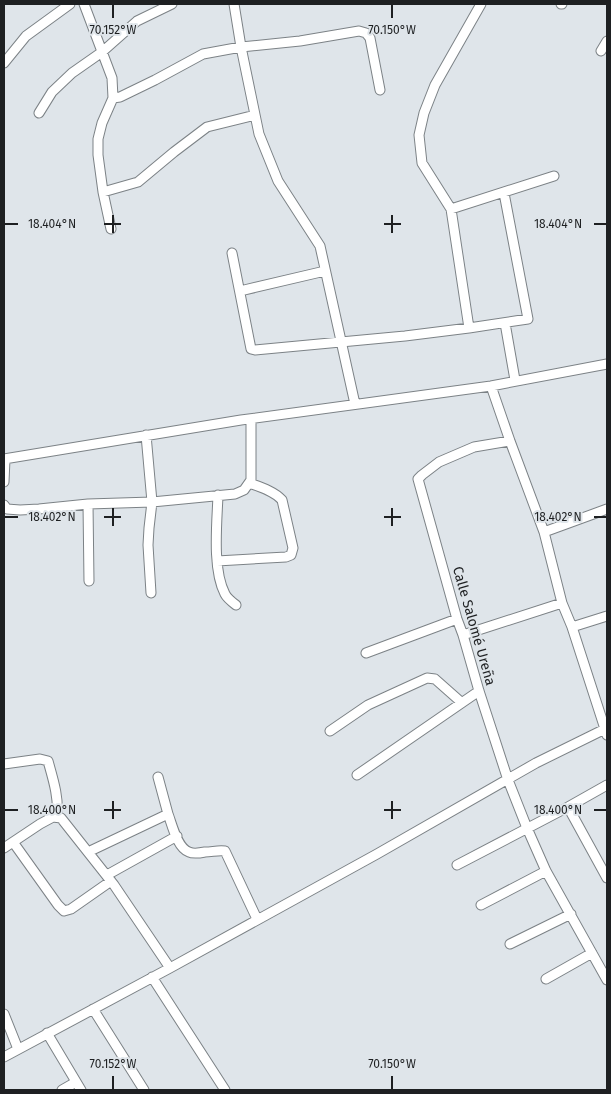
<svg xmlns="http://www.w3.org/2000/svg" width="611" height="1094" viewBox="0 0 611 1094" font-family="'Fira Sans',sans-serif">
<rect width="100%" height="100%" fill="#dfe5ea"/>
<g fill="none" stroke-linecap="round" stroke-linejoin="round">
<!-- minor casing -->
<g stroke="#7c8286" stroke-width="11">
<path id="minor" d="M 84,4 L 112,78 L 113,98 L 102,123 L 98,139 L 98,155 L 103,192 L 111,229
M 234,4 L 241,47 L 259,134 L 278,181 L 320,246 L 355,404
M 561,4 L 562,4
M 601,51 L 607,41
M 4,63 L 26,36 L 70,4
M 113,98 L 120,97 L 155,80 L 203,54 L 241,47 L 300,41 L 359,31 L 366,33 L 370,38 L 380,90
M 39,113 L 52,92 L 72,73 L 102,52 L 137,21 L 172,4
M 103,192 L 138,182 L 174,152 L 207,127 L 255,115
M 451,209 L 554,176
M 232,253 L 251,349 L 255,350 L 405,336 L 469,328 L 528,319 L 504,193
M 240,291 L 325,271
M 505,323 L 515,380
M 469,328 L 451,209 L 422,163 L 419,135 L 424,113 L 435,85 L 481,4
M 491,386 L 510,441 L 544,532 L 562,603 L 572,627 L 607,735
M 146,435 L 152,502 L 149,528 L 148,545 L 151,593
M 510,441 L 474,447 L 439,462 L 422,475 L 418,479 L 457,619 L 463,635 L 479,691 L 508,780 L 527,828 L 546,871 L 607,980
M 4,459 L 241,420 L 491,386 L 607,364
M 4,482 L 5,459
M 218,495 C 217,523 212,569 225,594 C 227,598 232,602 236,605
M 88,504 L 89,581
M 4,505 L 7,509 L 20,510 L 39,509 L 88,504 L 152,502 L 235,494 L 244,490 L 251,480 L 251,419
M 544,532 L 607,509
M 217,561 L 286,557 L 291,555 L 293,548 L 282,500 C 274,491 260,487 249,483
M 572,627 L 607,616
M 463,635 L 562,603
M 366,653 L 457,619
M 330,731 L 368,705 L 427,678 L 435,679 L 461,702
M 4,764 L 40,759 L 48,761 C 53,779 59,797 57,817
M 357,775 L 479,691
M 158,777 L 168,814
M 568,807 L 607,878
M 13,842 L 58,905 L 64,911 L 71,909 L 111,881
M 4,848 L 40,824 L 53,817 L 61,818 L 114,885 L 170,968
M 88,852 L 168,814 C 172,824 177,848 189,852 C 193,854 200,853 205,852 C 212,852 218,850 225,851 L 257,919
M 457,865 L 568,807 L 607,785
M 107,875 L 177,836
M 481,905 L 546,871
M 510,944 L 571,914
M 152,977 L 225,1090
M 546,979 L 592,953
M 93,1009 L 144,1090
M 4,1014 L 18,1049
M 47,1033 L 81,1090
M 4,1057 L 170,968 L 377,854 L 536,763 L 607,728
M 62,1090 L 76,1082"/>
</g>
<!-- minor -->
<use href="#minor" stroke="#fff" stroke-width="9"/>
</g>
<!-- ticks -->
<path fill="none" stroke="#1e2022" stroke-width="2" d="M 113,5 L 113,18M 392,5 L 392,18M 113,215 L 113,233M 392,215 L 392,233M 5,224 L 18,224M 104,224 L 121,224M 384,224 L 401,224M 594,224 L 606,224M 113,508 L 113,526M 392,508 L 392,526M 5,517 L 18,517M 104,517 L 121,517M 384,517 L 401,517M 594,517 L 606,517M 113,801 L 113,819M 392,801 L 392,819M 5,810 L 18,810M 104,810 L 121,810M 384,810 L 401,810M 594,810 L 606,810M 113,1076 L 113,1089M 392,1076 L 392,1089"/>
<g text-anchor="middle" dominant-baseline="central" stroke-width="4" stroke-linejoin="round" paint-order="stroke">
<!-- street labels -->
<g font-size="14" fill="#1e2022" stroke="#dfe5ea">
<text transform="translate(474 626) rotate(74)">Calle Salomé Ureña</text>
</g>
</g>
<g font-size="12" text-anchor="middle" fill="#1e2022" stroke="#dfe5ea" stroke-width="4" stroke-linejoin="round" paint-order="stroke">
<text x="113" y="34">70.152°W</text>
<text x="392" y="34">70.150°W</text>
<text x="52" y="228">18.404°N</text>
<text x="558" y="228">18.404°N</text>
<text x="52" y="521">18.402°N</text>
<text x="558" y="521">18.402°N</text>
<text x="52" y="814">18.400°N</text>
<text x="558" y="814">18.400°N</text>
<text x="113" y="1068">70.152°W</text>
<text x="392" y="1068">70.150°W</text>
</g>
<!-- border -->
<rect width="611" height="1094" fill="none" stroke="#1e2022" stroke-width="10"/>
</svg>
